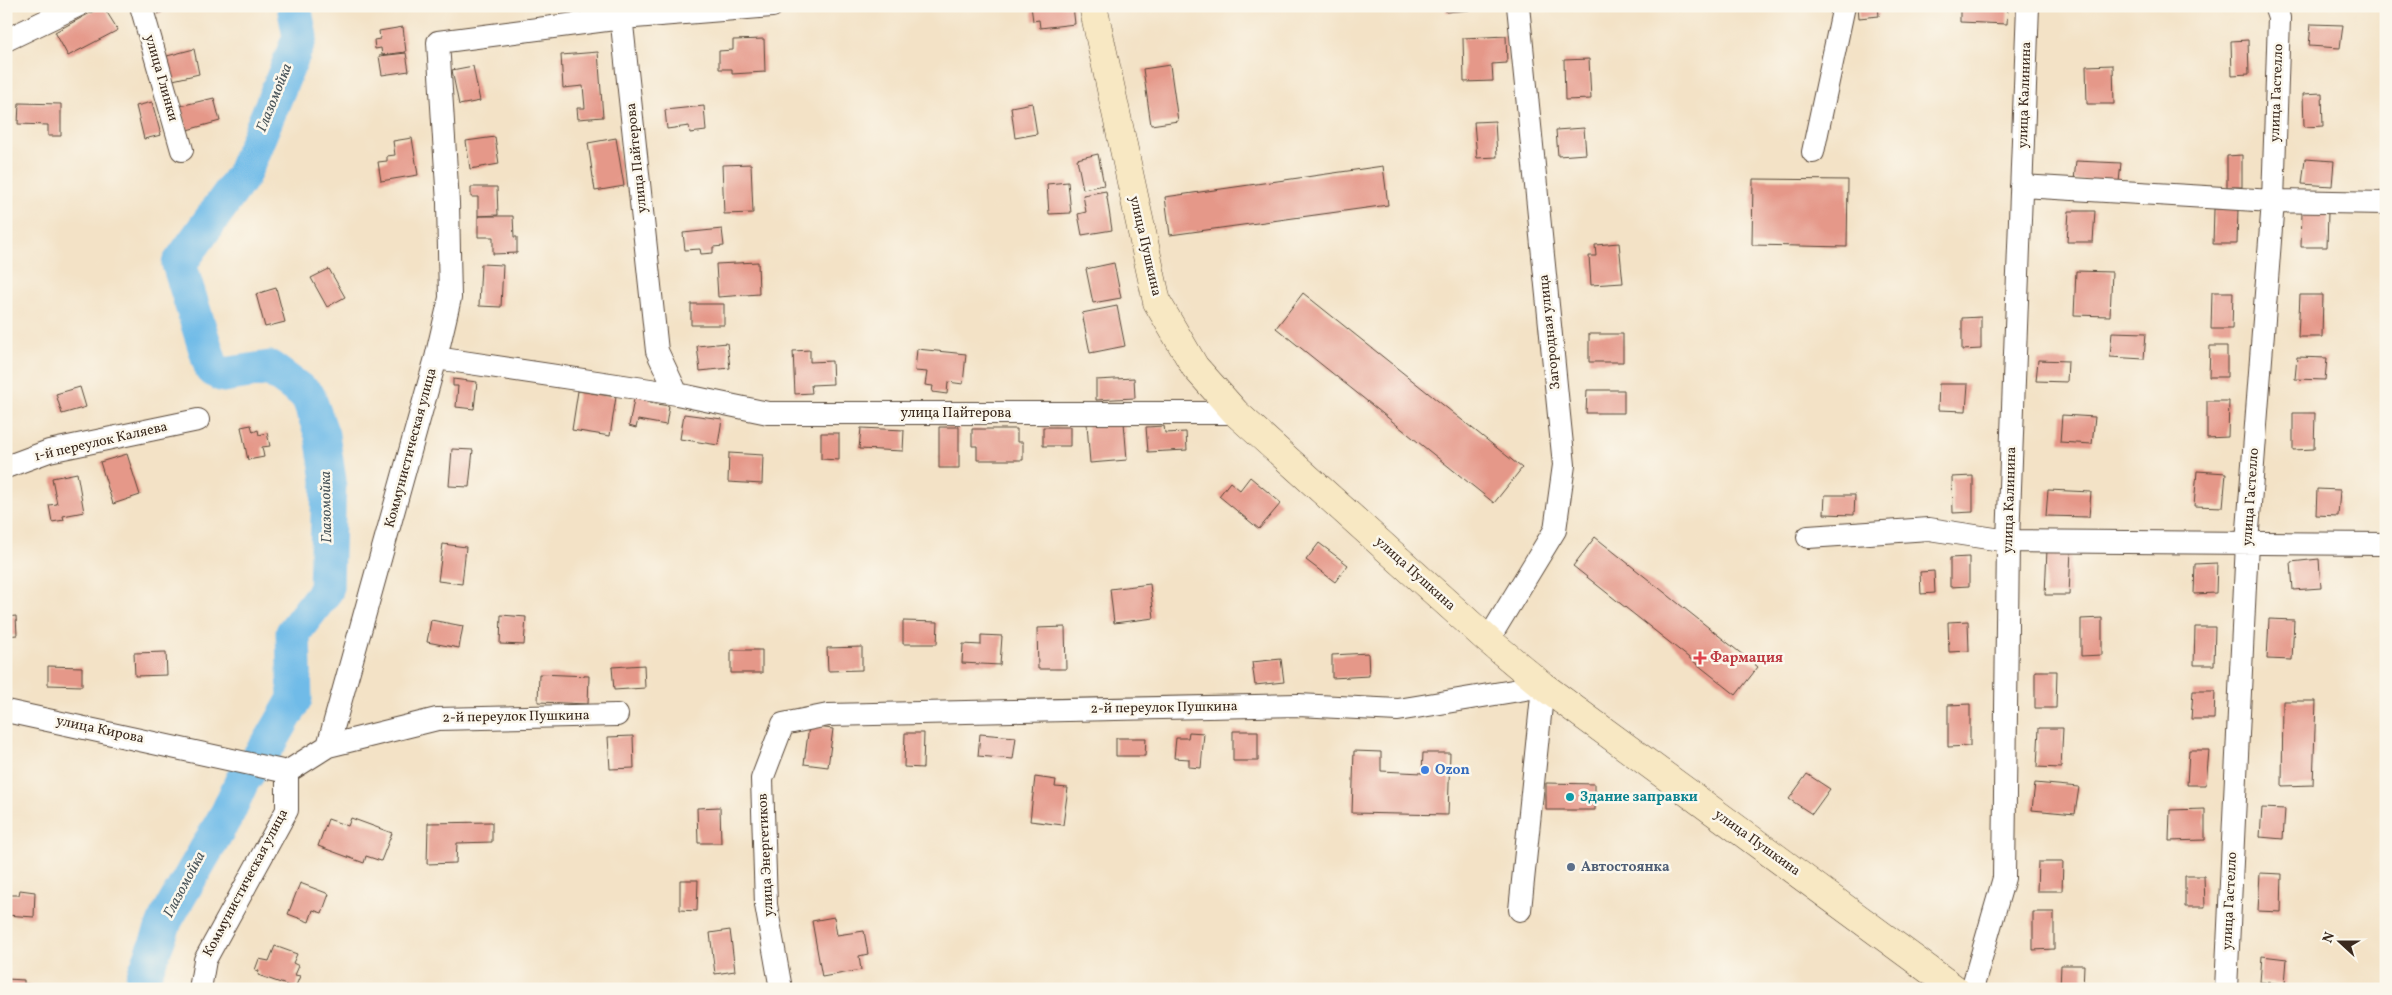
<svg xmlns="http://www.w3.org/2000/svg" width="2392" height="995" viewBox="0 0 2392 995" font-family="Vollkorn,serif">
<rect width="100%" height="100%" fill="#fbf7ec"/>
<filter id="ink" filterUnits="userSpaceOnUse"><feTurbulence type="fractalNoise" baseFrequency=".02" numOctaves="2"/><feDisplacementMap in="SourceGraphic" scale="10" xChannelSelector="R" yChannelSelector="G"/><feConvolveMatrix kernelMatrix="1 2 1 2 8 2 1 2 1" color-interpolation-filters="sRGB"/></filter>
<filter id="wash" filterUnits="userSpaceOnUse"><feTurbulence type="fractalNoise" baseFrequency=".0096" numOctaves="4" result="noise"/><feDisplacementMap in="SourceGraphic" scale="20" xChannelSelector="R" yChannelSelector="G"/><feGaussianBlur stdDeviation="1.12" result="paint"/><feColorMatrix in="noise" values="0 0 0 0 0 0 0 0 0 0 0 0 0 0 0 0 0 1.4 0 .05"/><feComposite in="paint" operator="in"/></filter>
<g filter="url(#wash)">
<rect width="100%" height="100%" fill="#f3e2c6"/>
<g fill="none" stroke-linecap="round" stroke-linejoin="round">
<!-- river -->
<path stroke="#6fbbe8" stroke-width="35" d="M 142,989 L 143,978 L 166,919 L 228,812 L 242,781 L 272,739 L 295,699 L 293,633 L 326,590 L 329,480 L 322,435 L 308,396 L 270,368 L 223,375 L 212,369 L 179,264 L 243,175 L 300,37 L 294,6"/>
</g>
<g id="blocks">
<!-- building -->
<path fill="#e59889" d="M 103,6 L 118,30 L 68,56 L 55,32 Z
M 155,6 L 173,6 L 158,14 Z
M 1031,6 L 1073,6 L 1075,24 L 1040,28 L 1039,20 L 1033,21 Z
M 1446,6 L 1471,6 L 1471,10 L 1446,12 Z
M 1858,6 L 1878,6 L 1879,16 L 1859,18 Z
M 1960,6 L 2008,6 L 2007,24 L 1960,22 Z
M 2311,24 L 2343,25 L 2340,48 L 2309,46 Z
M 403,27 L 406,52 L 382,55 L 381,48 L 375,49 L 374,40 L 380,39 L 379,31 Z
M 1506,36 L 1507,63 L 1492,64 L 1493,81 L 1464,82 L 1463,38 Z
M 764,39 L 765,72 L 732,74 L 732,69 L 719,69 L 719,51 L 733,50 L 733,40 Z
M 2248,40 L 2249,74 L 2232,75 L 2231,41 Z
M 194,49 L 199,74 L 173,80 L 167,56 Z
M 598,52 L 603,117 L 578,119 L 577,108 L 585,108 L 583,86 L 563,88 L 561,55 Z
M 406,53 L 409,71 L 382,75 L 379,56 Z
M 1589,59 L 1591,99 L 1565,100 L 1564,60 Z
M 1170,65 L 1178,121 L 1151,125 L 1143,69 Z
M 2113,65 L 2114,104 L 2087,104 L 2086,66 Z
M 473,66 L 480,101 L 459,105 L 452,70 Z
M 2322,93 L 2323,126 L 2304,127 L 2303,94 Z
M 214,98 L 220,121 L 187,130 L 180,106 Z
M 152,102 L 161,135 L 144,139 L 136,106 Z
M 19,103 L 61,104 L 61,136 L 48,136 L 48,125 L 18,124 Z
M 1032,103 L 1037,134 L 1015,138 L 1011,107 Z
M 704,106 L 706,131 L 690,133 L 689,126 L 667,129 L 665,110 Z
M 1495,121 L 1497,157 L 1477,158 L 1474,122 Z
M 1584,128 L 1586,154 L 1558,156 L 1556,130 Z
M 495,137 L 499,164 L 470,169 L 466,141 Z
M 412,138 L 418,175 L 381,181 L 378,162 L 387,161 L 387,156 L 395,155 L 393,141 Z
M 616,138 L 624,186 L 595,191 L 588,143 Z
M 1098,154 L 1104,185 L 1083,189 L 1077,159 Z
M 2242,155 L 2242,187 L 2227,187 L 2227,156 Z
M 2305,159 L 2334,161 L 2332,186 L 2302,184 Z
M 2076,161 L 2121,163 L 2119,182 L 2074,180 Z
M 751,164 L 753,213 L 724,214 L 722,165 Z
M 1383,166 L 1388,205 L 1170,235 L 1165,197 Z
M 1753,179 L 1848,180 L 1847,247 L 1752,245 Z
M 1068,182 L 1071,213 L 1049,214 L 1047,184 Z
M 471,187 L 497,187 L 498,215 L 478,216 L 478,197 L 471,197 Z
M 1106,191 L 1112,230 L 1082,235 L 1078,214 L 1086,212 L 1083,195 Z
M 2238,208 L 2237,244 L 2213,244 L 2214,209 Z
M 2069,211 L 2095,211 L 2093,242 L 2067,242 Z
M 2302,212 L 2328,212 L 2327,247 L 2301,247 Z
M 478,216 L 513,216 L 514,237 L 517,237 L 517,253 L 493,254 L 493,237 L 478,237 Z
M 722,229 L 724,246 L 713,247 L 713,253 L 701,254 L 700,249 L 685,250 L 683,233 Z
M 1619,243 L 1623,283 L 1591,285 L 1589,256 L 1596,256 L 1595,245 Z
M 758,262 L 759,294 L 718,297 L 716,264 Z
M 1114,263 L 1121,298 L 1093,303 L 1086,269 Z
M 481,264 L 503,265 L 501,307 L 479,306 Z
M 329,269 L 345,297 L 327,307 L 311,278 Z
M 2076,271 L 2112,272 L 2110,316 L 2074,315 Z
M 276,288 L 285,322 L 265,327 L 256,294 Z
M 2212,292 L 2233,292 L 2232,329 L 2211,329 Z
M 1303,293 L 1522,468 L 1494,503 L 1276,328 Z
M 2300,295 L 2323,295 L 2322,337 L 2298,337 Z
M 691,304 L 724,304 L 724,325 L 691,325 Z
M 1117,306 L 1125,346 L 1090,353 L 1082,313 Z
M 1981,317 L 1981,349 L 1962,350 L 1962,318 Z
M 2112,332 L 2146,333 L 2144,359 L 2110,357 Z
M 1589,334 L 1623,334 L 1623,362 L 1589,362 Z
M 727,343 L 730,368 L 700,371 L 697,346 Z
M 2210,346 L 2227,346 L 2227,377 L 2209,377 Z
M 917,349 L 966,354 L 963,384 L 948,382 L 947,394 L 932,392 L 933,386 L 925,385 L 927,372 L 915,371 Z
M 810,350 L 810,362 L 832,361 L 833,384 L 811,385 L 812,393 L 795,394 L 793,351 Z
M 2297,357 L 2327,358 L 2325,380 L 2295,379 Z
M 2038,360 L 2068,361 L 2067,382 L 2036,381 Z
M 1134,378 L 1135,398 L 1096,400 L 1096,380 Z
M 453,379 L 477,382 L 474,409 L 456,407 L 458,386 L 453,386 Z
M 1939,384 L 1968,384 L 1966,411 L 1938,410 Z
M 80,387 L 86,407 L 62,414 L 56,394 Z
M 1587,390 L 1624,390 L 1624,413 L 1586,413 Z
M 578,391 L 616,397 L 610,436 L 572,430 Z
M 635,394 L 651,397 L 650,403 L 669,406 L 666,425 L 638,420 L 636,428 L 629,426 Z
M 2207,401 L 2229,401 L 2228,437 L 2207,438 Z
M 2293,413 L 2315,413 L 2314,449 L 2293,450 Z
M 684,414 L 722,419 L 718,445 L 680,439 Z
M 2062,415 L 2095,417 L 2092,444 L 2060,442 Z
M 1124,422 L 1127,460 L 1090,463 L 1087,424 Z
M 251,425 L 253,432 L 258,430 L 259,435 L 267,433 L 270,446 L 262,447 L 264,457 L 248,460 L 241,427 Z
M 1164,426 L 1165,433 L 1186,432 L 1187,450 L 1148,452 L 1146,427 Z
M 939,427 L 959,427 L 959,468 L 939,468 Z
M 1043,427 L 1070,427 L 1070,446 L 1043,446 Z
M 861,428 L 904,430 L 903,451 L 859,449 Z
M 972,429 L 1017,429 L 1017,442 L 1023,442 L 1023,460 L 977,460 L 977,446 L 972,446 Z
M 821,433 L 839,433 L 839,460 L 821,459 Z
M 452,449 L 473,450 L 469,487 L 449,486 Z
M 729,453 L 763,455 L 762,484 L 728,482 Z
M 127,454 L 140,495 L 113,504 L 100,462 Z
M 2197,471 L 2226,473 L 2223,507 L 2194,506 Z
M 77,473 L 84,512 L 63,516 L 64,520 L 52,522 L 49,505 L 57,504 L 52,478 Z
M 1973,476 L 1973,512 L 1953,513 L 1952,477 Z
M 1250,477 L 1281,503 L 1259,529 L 1219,496 L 1230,482 L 1240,490 Z
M 2317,489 L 2340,490 L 2338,516 L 2316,515 Z
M 2048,490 L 2091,492 L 2089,517 L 2046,516 Z
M 1825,495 L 1855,495 L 1854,515 L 1824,514 Z
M 1595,537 L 1758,667 L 1736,695 L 1573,566 Z
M 1319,543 L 1348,565 L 1335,582 L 1306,560 Z
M 443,544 L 466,547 L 462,584 L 438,581 Z
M 2047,549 L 2071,549 L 2069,595 L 2045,595 Z
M 1969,557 L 1969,586 L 1950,587 L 1950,558 Z
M 2319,559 L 2321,588 L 2293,590 L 2291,562 Z
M 2217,563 L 2216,593 L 2194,594 L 2195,564 Z
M 1934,571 L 1935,593 L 1921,594 L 1920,572 Z
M 1150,584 L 1154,618 L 1114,623 L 1110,589 Z
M 501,615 L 526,617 L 524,645 L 500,644 Z
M 16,616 L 17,635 L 6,636 L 6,617 Z
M 2102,618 L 2102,655 L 2081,656 L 2081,619 Z
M 2269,619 L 2294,620 L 2292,660 L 2267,659 Z
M 431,620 L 463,626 L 459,648 L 427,642 Z
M 903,621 L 938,622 L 937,644 L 903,644 Z
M 1968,621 L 1969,651 L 1949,652 L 1948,622 Z
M 1065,627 L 1066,669 L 1038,669 L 1037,628 Z
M 2195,627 L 2215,627 L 2214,665 L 2194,665 Z
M 981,635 L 1002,636 L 1000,665 L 962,663 L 963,644 L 981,645 Z
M 862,647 L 862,670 L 828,671 L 827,648 Z
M 731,650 L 762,650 L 762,673 L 731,673 Z
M 166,652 L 167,675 L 135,676 L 134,653 Z
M 1368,653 L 1369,676 L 1332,678 L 1332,655 Z
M 1281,659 L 1284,682 L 1255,685 L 1252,662 Z
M 644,665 L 645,688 L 614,690 L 612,667 Z
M 48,666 L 82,667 L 82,686 L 48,685 Z
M 2035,671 L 2057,671 L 2056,708 L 2035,708 Z
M 539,674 L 589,676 L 588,704 L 538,702 Z
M 2193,691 L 2215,691 L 2214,719 L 2191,719 Z
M 2283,701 L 2316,701 L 2313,785 L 2282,786 Z
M 1970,704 L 1970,746 L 1948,747 L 1948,705 Z
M 809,726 L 833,729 L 828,767 L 804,764 Z
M 2039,728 L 2063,728 L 2061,768 L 2037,767 Z
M 1233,731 L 1258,731 L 1258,761 L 1233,761 Z
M 1189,732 L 1204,733 L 1201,768 L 1189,767 L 1189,759 L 1174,758 L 1176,738 L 1188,738 Z
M 905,733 L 924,733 L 923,768 L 904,767 Z
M 980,734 L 1016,737 L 1013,759 L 978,756 Z
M 633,736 L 634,768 L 610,769 L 608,737 Z
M 1116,738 L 1146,738 L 1145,756 L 1116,756 Z
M 2189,750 L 2209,750 L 2206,785 L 2187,785 Z
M 1354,751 L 1381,752 L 1381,771 L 1422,773 L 1423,753 L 1450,753 L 1448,815 L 1352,813 Z
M 1807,774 L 1830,789 L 1812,814 L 1789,799 Z
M 1035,777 L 1056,780 L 1055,787 L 1068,788 L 1063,825 L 1030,821 Z
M 1546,783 L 1595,784 L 1595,810 L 1546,810 Z
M 2035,783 L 2079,787 L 2075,814 L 2032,810 Z
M 720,807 L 721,843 L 698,843 L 697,808 Z
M 2262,808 L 2285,809 L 2283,839 L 2260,837 Z
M 2205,809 L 2205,840 L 2169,841 L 2170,810 Z
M 351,818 L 392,833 L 381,861 L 366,856 L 364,863 L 318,846 L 328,819 L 348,826 Z
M 492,822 L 492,842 L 457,843 L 456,863 L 427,864 L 428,823 Z
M 2038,862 L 2063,862 L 2062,891 L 2037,891 Z
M 2260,873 L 2282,874 L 2281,912 L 2258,911 Z
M 2185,876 L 2204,876 L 2205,907 L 2185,907 Z
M 680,880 L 698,880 L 697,911 L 680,910 Z
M 300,883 L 329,894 L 322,913 L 313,910 L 309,922 L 288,914 Z
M 20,890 L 35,892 L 34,917 L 6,915 L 6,895 L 19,895 Z
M 2033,912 L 2054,912 L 2054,949 L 2033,950 Z
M 834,917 L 837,935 L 864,931 L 868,954 L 859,956 L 861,970 L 822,977 L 812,921 Z
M 730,930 L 735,971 L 715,974 L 710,933 Z
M 275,946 L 297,954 L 293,963 L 299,966 L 295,975 L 300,976 L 295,988 L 258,975 L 259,971 L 255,970 L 259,959 L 269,961 Z
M 2262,956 L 2287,959 L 2285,984 L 2260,982 Z
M 2061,965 L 2084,965 L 2083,989 L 2060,989 Z
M 6,979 L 24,980 L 24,984 L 32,985 L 32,989 L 6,989 Z"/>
</g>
</g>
<g filter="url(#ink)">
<use href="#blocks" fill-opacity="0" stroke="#574637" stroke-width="1"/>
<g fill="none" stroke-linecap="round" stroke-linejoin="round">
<!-- minor casing -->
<g stroke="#574637" stroke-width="24">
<path id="minor" d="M 141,6 L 182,150
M 620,6 L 657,351 L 677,394
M 6,40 L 77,6
M 1813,152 L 1844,6
M 2021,186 L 2273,201 L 2386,203
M 436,358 L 677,394 L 768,413 L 1236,413
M 6,467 L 49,451 L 198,420
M 1808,537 L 1929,529 L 2008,541 L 2386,544
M 1488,640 L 1555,530 L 1564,465 L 1518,6
M 6,711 L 287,772
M 328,746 L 437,719 L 617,715
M 200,989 L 205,960 L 287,810 L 287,772 L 328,746 L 436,358 L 450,298 L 448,203 L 438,42 L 622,18 L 772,6
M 781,989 L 766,905 L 762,779 L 783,724 L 828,715 L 1298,705 L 1398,710 L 1543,686 L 1520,910
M 1972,989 L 2004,878 L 2008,541 L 2028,6
M 2226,989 L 2247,543 L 2273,201 L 2279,18 L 2275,6"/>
</g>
<!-- secondary casing -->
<g stroke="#574637" stroke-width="29">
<path id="secondary" d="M 1093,6 L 1157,302 L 1195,367 L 1236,413 L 1488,640 L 1543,686 L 1955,989"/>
</g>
<!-- minor -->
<use href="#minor" stroke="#fff" stroke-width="22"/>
<!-- secondary -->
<use href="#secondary" stroke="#f8e8c3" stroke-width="28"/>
</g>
</g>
<!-- markers -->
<path fill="#e0444e" stroke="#fbf7ec" stroke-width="2" d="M1697.5 650.5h5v5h5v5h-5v5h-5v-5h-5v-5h5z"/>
<circle fill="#3f7fe0" stroke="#fbf7ec" stroke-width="2" cx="1425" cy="770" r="5"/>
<circle fill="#0f9aa8" stroke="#fbf7ec" stroke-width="2" cx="1570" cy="797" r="5"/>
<circle fill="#5c6f8a" stroke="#fbf7ec" stroke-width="2" cx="1571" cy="867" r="5"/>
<g text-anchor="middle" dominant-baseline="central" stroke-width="5" stroke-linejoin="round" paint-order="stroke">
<!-- street labels -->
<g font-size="14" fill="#3b2a1e" stroke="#fbf7ec">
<text transform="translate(161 78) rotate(74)">улица Глинки</text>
<text transform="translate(2277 93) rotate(-88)">улица Гастелло</text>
<text transform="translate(2025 95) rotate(-88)">улица Калинина</text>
<text transform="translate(637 158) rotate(-96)">улица Пайтерова</text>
<text transform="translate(1145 246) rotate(77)">улица Пушкина</text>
<text transform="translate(1550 332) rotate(-96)">Загородная улица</text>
<text x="956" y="413">улица Пайтерова</text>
<text transform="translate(101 442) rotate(-13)">1-й переулок Каляева</text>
<text transform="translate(411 448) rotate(-75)">Коммунистическая улица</text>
<text transform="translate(2251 497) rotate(-86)">улица Гастелло</text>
<text transform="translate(2010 500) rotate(-88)">улица Калинина</text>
<text transform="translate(1415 574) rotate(42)">улица Пушкина</text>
<text transform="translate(1164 708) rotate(-1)">2-й переулок Пушкина</text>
<text transform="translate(516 717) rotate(-1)">2-й переулок Пушкина</text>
<text transform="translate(100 730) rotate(12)">улица Кирова</text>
<text transform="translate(1757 843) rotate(36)">улица Пушкина</text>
<text transform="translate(766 855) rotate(-93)">улица Энергетиков</text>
<text transform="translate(246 883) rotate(-62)">Коммунистическая улица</text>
<text transform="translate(2230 901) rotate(-87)">улица Гастелло</text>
</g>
<!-- health labels -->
<g font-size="14" font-weight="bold" fill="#be3a42" stroke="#fbf7ec" text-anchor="start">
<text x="1710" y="658">Фармация</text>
</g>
<!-- shop labels -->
<g font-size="14" font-weight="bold" fill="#366cbe" stroke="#fbf7ec" text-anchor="start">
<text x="1435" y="770">Ozon</text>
</g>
<!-- culture labels -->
<g font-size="14" font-weight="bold" fill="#0d838f" stroke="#fbf7ec" text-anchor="start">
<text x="1580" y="797">Здание заправки</text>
</g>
<!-- service labels -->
<g font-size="14" font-weight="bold" fill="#4e5e75" stroke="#fbf7ec" text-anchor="start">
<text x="1581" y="867">Автостоянка</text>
</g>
<!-- water labels -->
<g font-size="15" font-style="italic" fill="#4b565b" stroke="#fbf7ec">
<text transform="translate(275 98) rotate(-68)">Глазомойка</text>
<text transform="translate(327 507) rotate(-91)">Глазомойка</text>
<text transform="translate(185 885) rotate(-62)">Глазомойка</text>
</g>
</g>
<!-- margin -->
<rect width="2392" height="995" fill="none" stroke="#fbf7ec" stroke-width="25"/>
<!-- north arrow -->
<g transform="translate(2340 942) rotate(291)" stroke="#fbf7ec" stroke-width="4" paint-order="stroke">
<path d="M0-4L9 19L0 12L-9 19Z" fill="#3b2a1e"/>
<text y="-8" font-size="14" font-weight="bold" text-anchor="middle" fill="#3b2a1e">N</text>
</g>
</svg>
